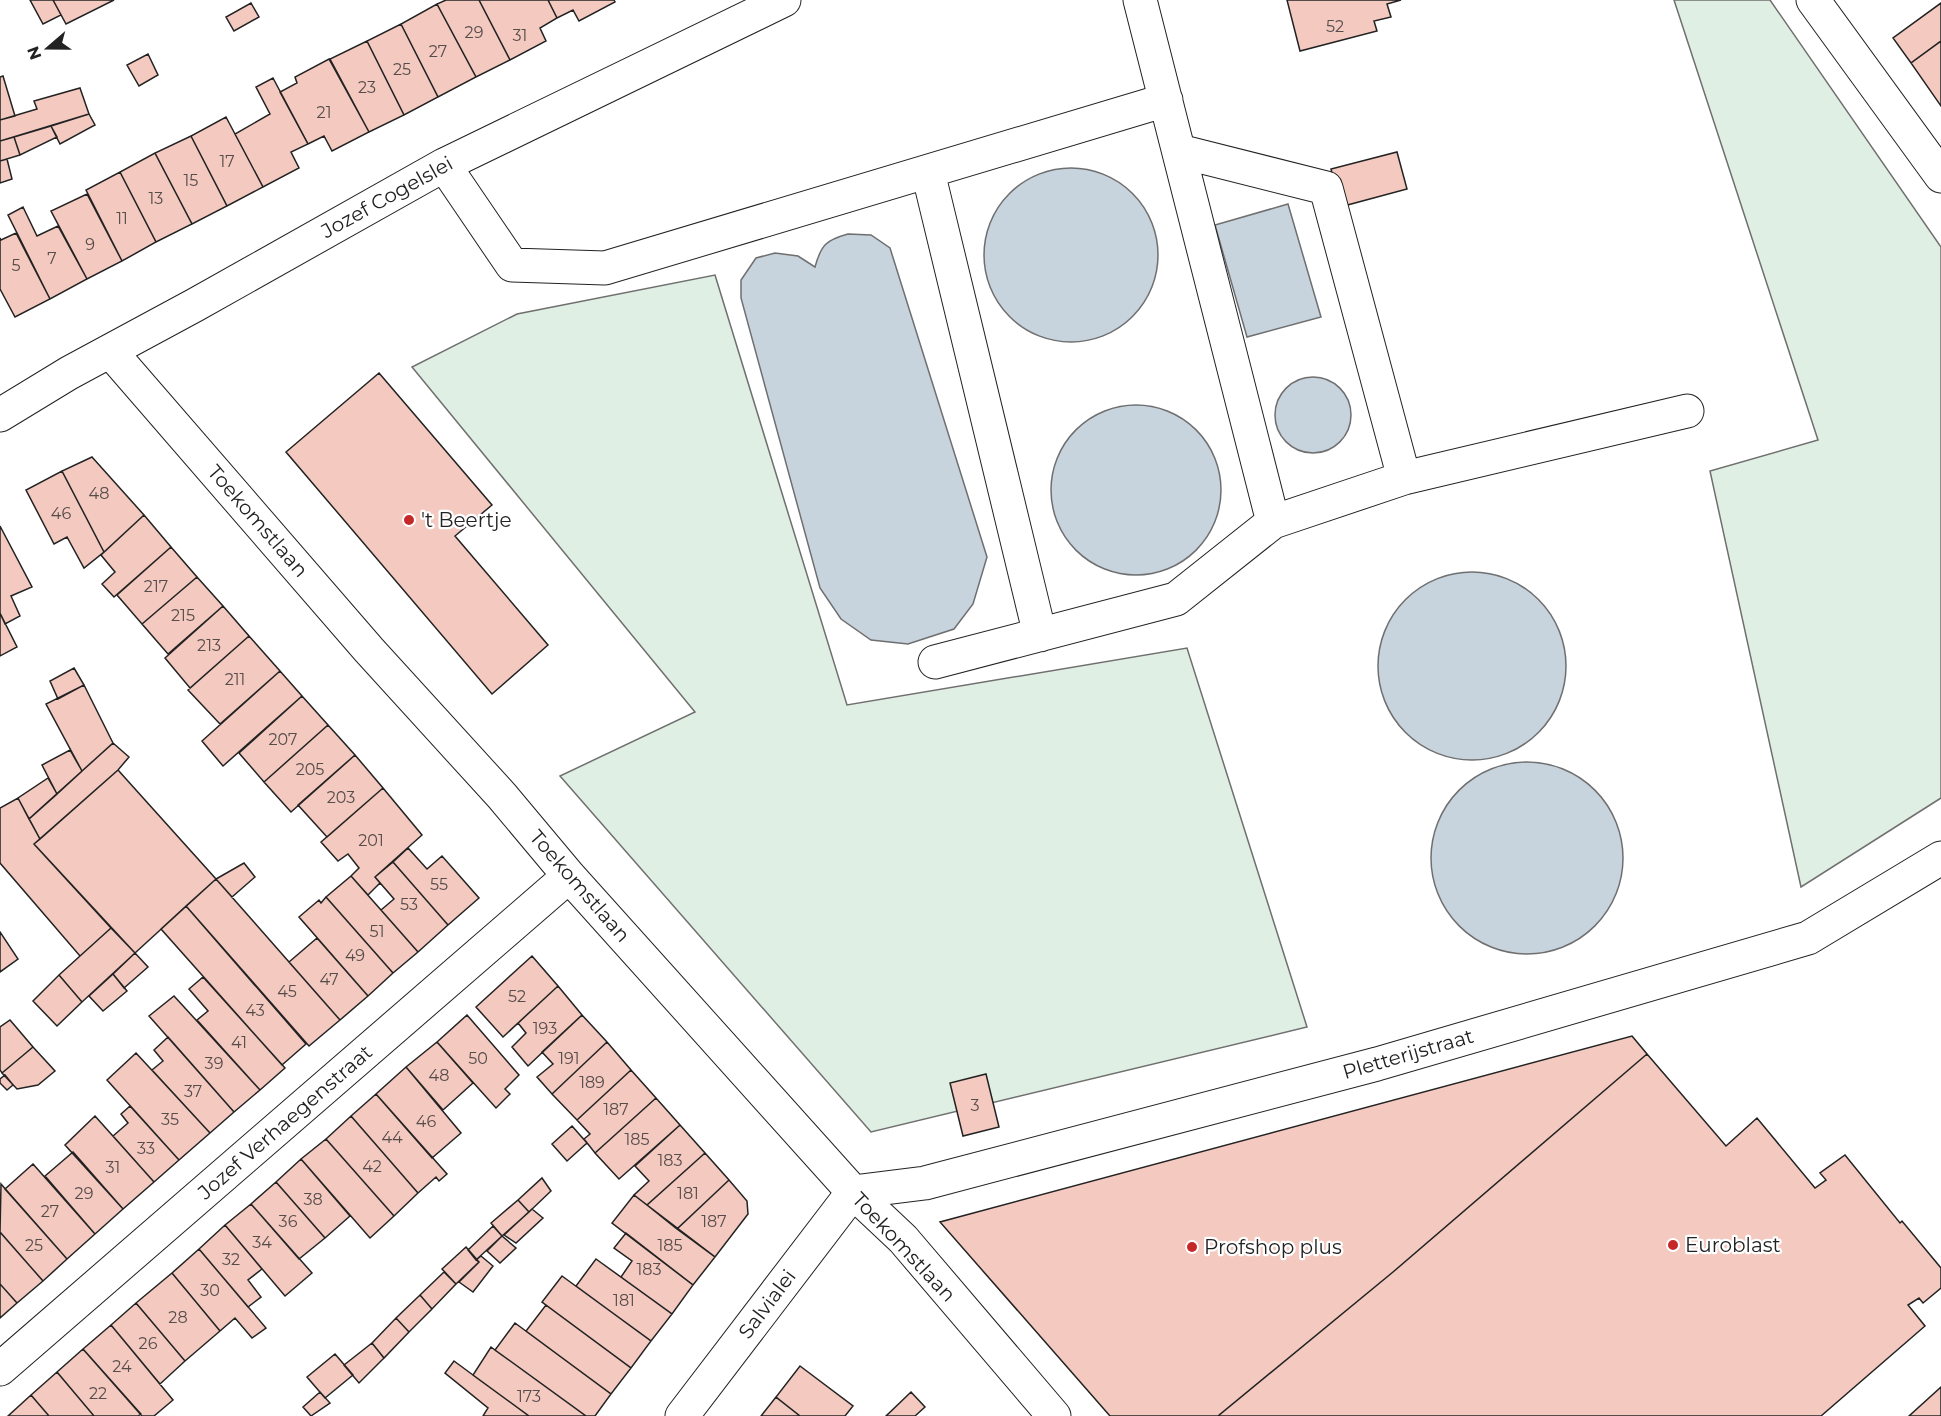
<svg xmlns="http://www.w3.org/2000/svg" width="1941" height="1416" viewBox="0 0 1941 1416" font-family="Montserrat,sans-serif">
<rect width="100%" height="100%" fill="#fff"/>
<!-- green -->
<path fill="#e0efe3" stroke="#6f6f6f" stroke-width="1.5" d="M 1674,0 L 1770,0 L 1941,247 L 1941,798 L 1801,887 L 1710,471 L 1818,440 Z
M 715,275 L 847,705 L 1187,648 L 1307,1027 L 871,1132 L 560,776 L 695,712 L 412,367 L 517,314 Z"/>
<!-- water -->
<path fill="#c7d3dd" stroke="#6f6f6f" stroke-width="1.5" d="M984 255a87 87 0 1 1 174 0a87 87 0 1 1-174 0Z
M 1288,204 L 1321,317 L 1247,337 L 1215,225 Z
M 848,234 L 871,235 L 890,248 L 987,557 L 973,604 L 954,629 L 908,644 L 871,640 L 841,619 L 820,588 L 741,298 L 741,280 L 756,258 L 775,253 L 798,256 L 815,267 C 821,245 826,240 848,234 Z
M1275 415a38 38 0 1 1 76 0a38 38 0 1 1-76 0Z
M1051 490a85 85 0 1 1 170 0a85 85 0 1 1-170 0Z
M1378 666a94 94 0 1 1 188 0a94 94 0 1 1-188 0Z
M1431 858a96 96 0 1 1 192 0a96 96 0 1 1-192 0Z"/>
<!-- building -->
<path fill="#f3c9c0" stroke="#222" stroke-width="1.5" d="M 30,0 L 53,0 L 61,15 L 43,24 Z
M 53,0 L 114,0 L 66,24 Z
M 446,0 L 479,0 L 510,60 L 476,77 L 437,4 Z
M 479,0 L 548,0 L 557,18 L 540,28 L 546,41 L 510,60 Z
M 548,0 L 614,0 L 615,2 L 579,21 L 573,10 L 557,18 Z
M 1287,0 L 1401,0 L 1387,4 L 1391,17 L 1374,21 L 1377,31 L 1300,51 Z
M 251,3 L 259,17 L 234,31 L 226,17 Z
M 1941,3 L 1941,41 L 1911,63 L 1893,38 Z
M 437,4 L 476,77 L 438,97 L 401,24 Z
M 401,24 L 438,97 L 404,115 L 367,41 Z
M 367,41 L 404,115 L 369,132 L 330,59 Z
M 1941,41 L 1941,106 L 1911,63 Z
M 148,54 L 158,75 L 139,86 L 127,65 Z
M 329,59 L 369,132 L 332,151 L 324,136 L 308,144 L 280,92 L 297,83 L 295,77 Z
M 3,76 L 15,116 L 0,120 L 0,77 Z
M 273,78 L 308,144 L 291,152 L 299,168 L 263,187 L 235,134 L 270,114 L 256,87 Z
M 80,88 L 89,114 L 0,141 L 0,120 L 37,109 L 34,101 Z
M 89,114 L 95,125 L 60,144 L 51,126 Z
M 226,117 L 263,187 L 227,206 L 191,136 Z
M 51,126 L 57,137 L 20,155 L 14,137 Z
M 191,136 L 227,206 L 192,224 L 155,153 Z
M 14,137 L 20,155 L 0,161 L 0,141 Z
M 1397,152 L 1407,189 L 1340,207 L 1331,169 Z
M 155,153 L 192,224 L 156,242 L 120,172 Z
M 7,159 L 12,179 L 0,183 L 0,161 Z
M 120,172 L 156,242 L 122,261 L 86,190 Z
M 87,194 L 122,261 L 87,279 L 51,211 Z
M 23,207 L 37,236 L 58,226 L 87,279 L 50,299 L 8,215 Z
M 16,233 L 50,299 L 15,317 L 0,289 L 0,238 L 1,240 Z
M 379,373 L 492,505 L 455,536 L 548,645 L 492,694 L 286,452 Z
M 92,457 L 144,515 L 104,552 L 62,471 Z
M 62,471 L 104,552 L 84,568 L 67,537 L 54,544 L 26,490 Z
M 144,515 L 171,547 L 114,597 L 102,584 L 115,572 L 101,555 Z
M 0,526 L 32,587 L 11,596 L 20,616 L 5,624 L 0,613 Z
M 171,547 L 197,577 L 142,624 L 117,595 Z
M 197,577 L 223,606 L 168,654 L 142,624 Z
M 223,606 L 249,636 L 190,688 L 165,658 Z
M 0,613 L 17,647 L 0,656 Z
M 249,636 L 280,671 L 220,724 L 188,690 Z
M 74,668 L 84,685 L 58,699 L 50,681 Z
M 280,671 L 302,696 L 223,766 L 202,741 Z
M 84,685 L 113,743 L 82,771 L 46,704 Z
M 302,696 L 328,725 L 264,782 L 239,753 Z
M 328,725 L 355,755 L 291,812 L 264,782 Z
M 113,743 L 129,757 L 118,770 L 40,839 L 29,819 Z
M 70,750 L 82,771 L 57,794 L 42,765 Z
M 355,755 L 383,788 L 327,837 L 298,805 Z
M 118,770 L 216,879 L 135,953 L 34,844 Z
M 48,778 L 57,794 L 29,819 L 18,798 Z
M 383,788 L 422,835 L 375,877 L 380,883 L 368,895 L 351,876 L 359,868 L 348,854 L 338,861 L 321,842 Z
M 18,798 L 40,839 L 34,844 L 111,928 L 80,956 L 0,863 L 0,808 Z
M 408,848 L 427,869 L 442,856 L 479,898 L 448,925 L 393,862 Z
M 393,862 L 448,925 L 418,952 L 381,910 L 394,899 L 375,877 Z
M 244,863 L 255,877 L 232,897 L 216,879 Z
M 351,876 L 418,952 L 393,973 L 326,897 Z
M 216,879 L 340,1020 L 309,1046 L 186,906 Z
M 326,897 L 393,973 L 368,996 L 299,917 L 319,900 L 321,903 Z
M 186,906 L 306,1044 L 282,1065 L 161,929 Z
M 111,928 L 135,953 L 82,1002 L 59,975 Z
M 0,932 L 18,959 L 0,972 Z
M 317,938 L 368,996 L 340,1020 L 289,962 Z
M 135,953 L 148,967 L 124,988 L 113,974 Z
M 532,956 L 558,986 L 503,1037 L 476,1007 Z
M 113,974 L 127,991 L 103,1011 L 89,996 Z
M 59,975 L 82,1002 L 57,1026 L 33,1001 Z
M 203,977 L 285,1068 L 260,1090 L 197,1020 L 208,1011 L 189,989 Z
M 558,986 L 582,1015 L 528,1066 L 512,1047 L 526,1033 L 518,1023 Z
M 174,996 L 260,1090 L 234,1112 L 149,1016 Z
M 467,1015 L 519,1075 L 505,1089 L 510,1094 L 496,1108 L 437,1042 Z
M 582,1015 L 607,1042 L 552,1094 L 537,1077 L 553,1064 L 542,1052 Z
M 10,1020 L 33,1047 L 2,1073 L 0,1070 L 0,1027 Z
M 1632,1036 L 1647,1054 L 1393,1272 L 1218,1416 L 1110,1416 L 940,1222 Z
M 168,1037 L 234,1112 L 210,1133 L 152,1070 L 163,1061 L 154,1050 Z
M 437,1042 L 473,1083 L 443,1110 L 406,1067 Z
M 607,1042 L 631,1070 L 577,1120 L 552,1094 Z
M 33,1047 L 55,1071 L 38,1085 L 17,1089 L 2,1073 Z
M 136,1053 L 210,1133 L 179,1160 L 107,1080 Z
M 1647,1054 L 1726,1146 L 1757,1118 L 1815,1188 L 1826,1180 L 1820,1173 L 1845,1155 L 1900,1223 L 1902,1221 L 1941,1268 L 1941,1288 L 1923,1303 L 1919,1298 L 1908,1305 L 1925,1326 L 1821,1416 L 1218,1416 L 1393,1272 Z
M 406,1067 L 461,1133 L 432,1158 L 376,1094 Z
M 631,1070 L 656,1098 L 595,1153 L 584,1139 L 590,1134 L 577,1120 Z
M 986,1074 L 999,1127 L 963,1136 L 950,1083 Z
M 5,1075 L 13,1085 L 7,1090 L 0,1083 L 0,1079 Z
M 376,1094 L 447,1174 L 439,1181 L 436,1177 L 418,1193 L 351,1116 Z
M 656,1098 L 680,1125 L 619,1179 L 595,1153 Z
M 130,1106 L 179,1160 L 154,1182 L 113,1136 L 128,1123 L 121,1114 Z
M 95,1116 L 154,1182 L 123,1209 L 65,1145 Z
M 351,1116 L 418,1193 L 394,1216 L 326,1139 Z
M 680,1125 L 705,1153 L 647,1205 L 634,1195 L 649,1181 L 635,1166 Z
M 572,1126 L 587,1143 L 567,1161 L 552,1144 Z
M 326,1139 L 394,1216 L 370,1238 L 301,1159 Z
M 73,1152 L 123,1209 L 95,1234 L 45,1176 Z
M 705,1153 L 729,1180 L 677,1229 L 647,1205 Z
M 301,1159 L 350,1216 L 325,1238 L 276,1182 Z
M 33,1164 L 95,1234 L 67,1259 L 5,1189 Z
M 542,1178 L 551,1191 L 529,1212 L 518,1200 Z
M 729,1180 L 747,1201 L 748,1214 L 715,1257 L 677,1229 Z
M 276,1182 L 325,1238 L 299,1259 L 251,1204 Z
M 1,1184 L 67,1259 L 43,1281 L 0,1232 Z
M 634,1195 L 715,1257 L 693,1285 L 612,1223 Z
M 518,1200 L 529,1212 L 502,1236 L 491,1223 Z
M 251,1204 L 312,1273 L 285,1296 L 225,1225 Z
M 532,1209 L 543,1218 L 516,1243 L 504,1235 Z
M 225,1225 L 262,1269 L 248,1280 L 261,1297 L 248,1307 L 199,1249 Z
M 493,1226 L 502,1236 L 476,1260 L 468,1250 Z
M 0,1232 L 43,1281 L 17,1303 L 0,1284 Z
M 626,1233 L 693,1285 L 672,1314 L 621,1277 L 632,1261 L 614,1248 Z
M 502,1236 L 516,1248 L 500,1263 L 487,1251 Z
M 466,1247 L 479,1262 L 456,1284 L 442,1269 Z
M 199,1249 L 266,1328 L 252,1338 L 235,1318 L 220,1331 L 172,1273 Z
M 481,1256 L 493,1266 L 473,1292 L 459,1282 L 479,1262 L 476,1260 Z
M 596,1259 L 672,1314 L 651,1341 L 576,1286 Z
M 444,1272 L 456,1284 L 432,1309 L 420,1295 Z
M 172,1273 L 220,1331 L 185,1361 L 136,1303 Z
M 562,1276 L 651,1341 L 631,1368 L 542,1302 Z
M 0,1284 L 17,1303 L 0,1318 Z
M 420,1295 L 432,1309 L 409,1332 L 396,1318 Z
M 136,1303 L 185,1361 L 160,1384 L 111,1325 Z
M 546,1305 L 631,1368 L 611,1394 L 526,1331 Z
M 396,1318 L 409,1332 L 384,1358 L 372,1343 Z
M 515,1323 L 611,1394 L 595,1416 L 586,1416 L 495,1350 Z
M 111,1325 L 173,1400 L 154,1416 L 142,1416 L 83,1349 Z
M 372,1343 L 384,1358 L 359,1383 L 344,1365 Z
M 491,1347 L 495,1350 L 586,1416 L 529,1416 L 473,1375 Z
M 83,1349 L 141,1414 L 138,1416 L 94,1416 L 57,1372 Z
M 335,1354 L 353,1375 L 325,1398 L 307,1377 Z
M 454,1361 L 473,1375 L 529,1416 L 483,1416 L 488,1408 L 445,1373 Z
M 800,1366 L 853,1406 L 845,1416 L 800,1416 L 776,1397 Z
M 57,1372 L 94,1416 L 49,1416 L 31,1395 Z
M 1941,1387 L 1941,1416 L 1909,1416 Z
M 320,1392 L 330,1403 L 311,1416 L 303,1407 Z
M 911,1392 L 925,1407 L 915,1416 L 886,1416 Z
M 31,1395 L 49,1416 L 8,1416 Z
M 776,1397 L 800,1416 L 761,1416 Z"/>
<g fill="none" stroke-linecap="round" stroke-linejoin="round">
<!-- minor casing -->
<g stroke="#222" stroke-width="35">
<path id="minor" d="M 1140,0 L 1273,522 L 1404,478 L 1326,188 L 1179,151
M 1813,0 L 1941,176
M 444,165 L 512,265 L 605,268 L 1166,100
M 928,172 L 1040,635
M 110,351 L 369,650 L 502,796 L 569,876 L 853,1192 L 903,1239 L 1054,1416
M 0,415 L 69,373 L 195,305 L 444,165 L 784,0
M 1404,478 L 1687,411
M 935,662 L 1176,599 L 1273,522
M 853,1192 L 925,1183 L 1377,1064 L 1808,938 L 1941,858
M 0,1369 L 569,876
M 682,1416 L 853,1192"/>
</g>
<!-- minor -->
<use href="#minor" stroke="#fff" stroke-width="33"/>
</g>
<!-- markers -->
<g fill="#c62828" stroke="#fff" stroke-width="2">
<circle cx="409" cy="520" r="6"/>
<circle cx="1673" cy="1245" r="6"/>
<circle cx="1192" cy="1247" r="6"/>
</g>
<g text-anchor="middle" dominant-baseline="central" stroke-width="4.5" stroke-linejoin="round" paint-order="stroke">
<!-- number labels -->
<g font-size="16" fill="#564c4a">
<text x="1335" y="26">52</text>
<text x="474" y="32">29</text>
<text x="520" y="35">31</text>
<text x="438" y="51">27</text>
<text x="402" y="69">25</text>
<text x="367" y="87">23</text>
<text x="324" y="112">21</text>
<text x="227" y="161">17</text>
<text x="191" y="180">15</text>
<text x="156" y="198">13</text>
<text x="122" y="218">11</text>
<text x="90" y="244">9</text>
<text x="52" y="258">7</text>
<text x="16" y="265">5</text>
<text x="99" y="493">48</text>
<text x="61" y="513">46</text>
<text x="156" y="586">217</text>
<text x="183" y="615">215</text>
<text x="209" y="645">213</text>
<text x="235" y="679">211</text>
<text x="283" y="739">207</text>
<text x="310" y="769">205</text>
<text x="341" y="797">203</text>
<text x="371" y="840">201</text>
<text x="439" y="884">55</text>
<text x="409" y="904">53</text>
<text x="377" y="931">51</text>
<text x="355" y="955">49</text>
<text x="329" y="979">47</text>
<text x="287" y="991">45</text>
<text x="517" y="996">52</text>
<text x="255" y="1010">43</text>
<text x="545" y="1028">193</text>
<text x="239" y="1042">41</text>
<text x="478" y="1058">50</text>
<text x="569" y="1058">191</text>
<text x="214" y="1063">39</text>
<text x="439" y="1075">48</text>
<text x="592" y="1082">189</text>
<text x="193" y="1091">37</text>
<text x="975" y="1105">3</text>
<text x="616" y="1109">187</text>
<text x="170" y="1119">35</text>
<text x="426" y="1121">46</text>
<text x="392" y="1137">44</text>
<text x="637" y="1139">185</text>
<text x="146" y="1148">33</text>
<text x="670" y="1160">183</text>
<text x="372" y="1166">42</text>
<text x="113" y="1167">31</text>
<text x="84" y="1193">29</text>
<text x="688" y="1193">181</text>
<text x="313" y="1199">38</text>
<text x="50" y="1211">27</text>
<text x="288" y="1221">36</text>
<text x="714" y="1221">187</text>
<text x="262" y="1242">34</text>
<text x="34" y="1245">25</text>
<text x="670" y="1245">185</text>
<text x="231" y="1259">32</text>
<text x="649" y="1269">183</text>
<text x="210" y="1290">30</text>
<text x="624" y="1300">181</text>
<text x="178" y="1317">28</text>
<text x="148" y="1343">26</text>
<text x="122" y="1366">24</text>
<text x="98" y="1393">22</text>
<text x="529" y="1396">173</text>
</g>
<!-- street labels -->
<g font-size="20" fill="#222" stroke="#fff">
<text transform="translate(387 197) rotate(-29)">Jozef Cogelslei</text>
<text transform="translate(258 521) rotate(49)">Toekomstlaan</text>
<text transform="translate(580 886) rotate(49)">Toekomstlaan</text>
<text transform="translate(1408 1054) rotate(-16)">Pletterijstraat</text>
<text transform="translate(285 1122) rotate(-41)">Jozef Verhaegenstraat</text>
<text transform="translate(904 1247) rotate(47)">Toekomstlaan</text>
<text transform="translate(767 1304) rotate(-53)">Salvialei</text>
</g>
<!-- poi labels -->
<g font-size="20" fill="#222" stroke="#fff" text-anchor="start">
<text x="421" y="520">'t Beertje</text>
<text x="1685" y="1245">Euroblast</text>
<text x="1204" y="1247">Profshop plus</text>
</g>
</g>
<!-- north arrow -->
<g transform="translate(48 48) rotate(250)" stroke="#ffffff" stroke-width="4.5" paint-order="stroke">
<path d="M0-4.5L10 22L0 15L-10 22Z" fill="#222222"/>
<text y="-9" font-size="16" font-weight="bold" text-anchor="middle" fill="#222222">N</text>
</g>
</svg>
